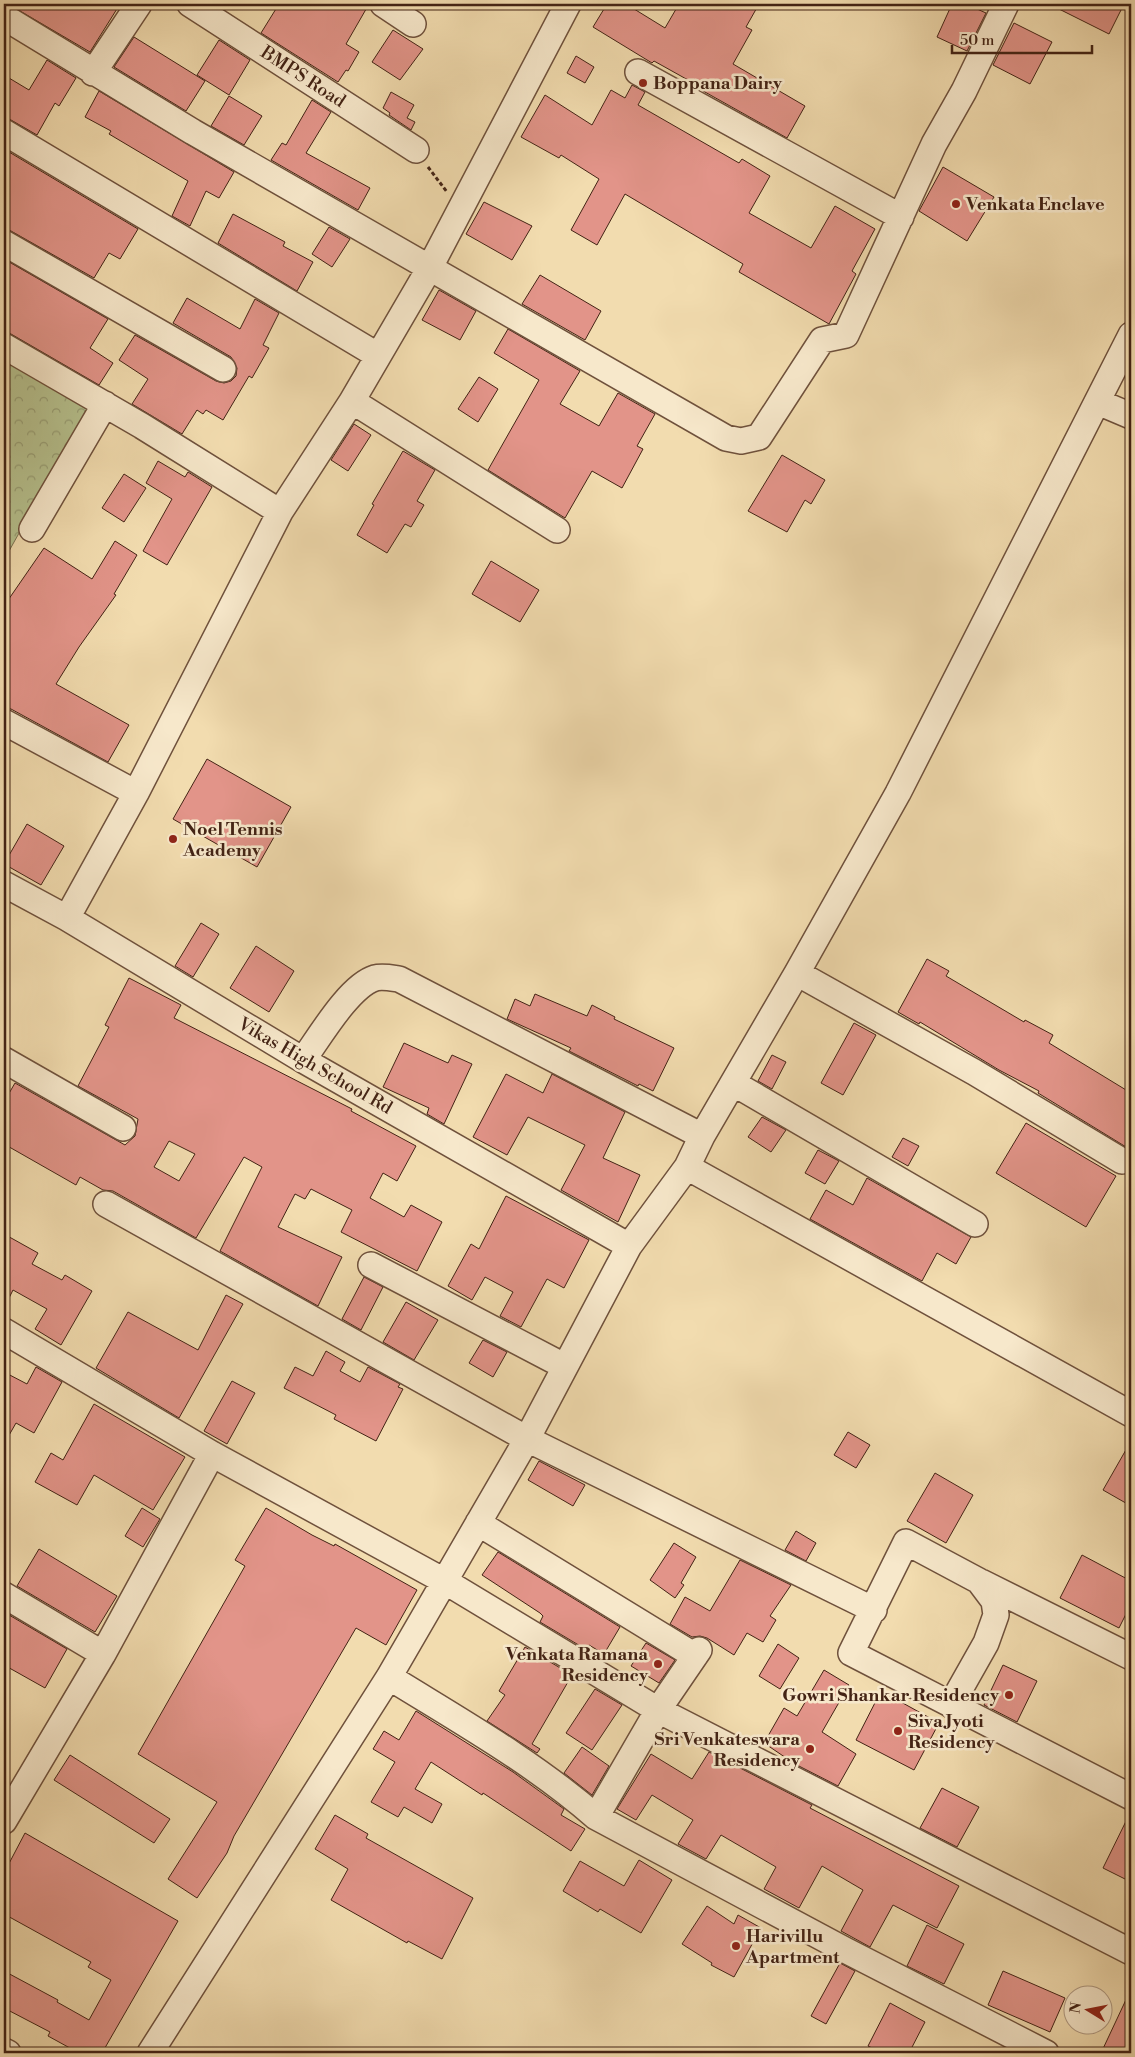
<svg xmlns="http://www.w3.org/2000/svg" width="1135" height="2057" viewBox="0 0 1135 2057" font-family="'Libre Bodoni',serif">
<defs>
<pattern id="park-crowns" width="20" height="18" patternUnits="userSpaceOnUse" patternTransform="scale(1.25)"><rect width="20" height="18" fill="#b6c18e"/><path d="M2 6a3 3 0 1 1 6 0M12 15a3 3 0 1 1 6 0" fill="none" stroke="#969c73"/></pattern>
</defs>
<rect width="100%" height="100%" fill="#f2dcaf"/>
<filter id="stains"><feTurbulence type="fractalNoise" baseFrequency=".004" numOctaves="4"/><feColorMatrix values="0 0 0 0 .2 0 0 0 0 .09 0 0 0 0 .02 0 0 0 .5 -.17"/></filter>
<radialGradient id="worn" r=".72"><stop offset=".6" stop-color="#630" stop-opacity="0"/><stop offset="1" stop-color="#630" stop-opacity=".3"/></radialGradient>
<!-- park -->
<path fill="url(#park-crowns)" stroke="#7c7252" d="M 4,357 L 90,406 L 4,560 Z"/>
<!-- building -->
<path fill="#e29489" stroke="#432315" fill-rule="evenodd" d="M 8,4 L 120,4 L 90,52 Z
M 279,4 L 369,4 L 346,44 L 359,52 L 348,71 L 346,70 L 338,82 L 261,33 Z
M 607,4 L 626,4 L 665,28 L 679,4 L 759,4 L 746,27 L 752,30 L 733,64 L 805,106 L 787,138 L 696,87 L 697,85 L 654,61 L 652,63 L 593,27 Z
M 952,4 L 966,4 L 986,13 L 967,51 L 937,37 Z
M 1049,4 L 1124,4 L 1109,34 Z
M 1014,23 L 1052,42 L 1030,84 L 993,65 Z
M 393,30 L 423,49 L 400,80 L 372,62 Z
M 134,37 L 205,81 L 186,111 L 114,67 Z
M 219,40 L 250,60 L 229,95 L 197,75 Z
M 576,56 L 594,67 L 585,83 L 567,73 Z
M 47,60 L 76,78 L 59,106 L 55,103 L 37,135 L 11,120 L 4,118 L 4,87 L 9,78 L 29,90 Z
M 632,85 L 645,92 L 638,105 L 739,163 L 742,159 L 770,176 L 749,213 L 811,248 L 835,206 L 875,229 L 852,271 L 856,274 L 829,324 L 739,272 L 743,264 L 625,194 L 597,245 L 571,230 L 599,179 L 561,155 L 559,158 L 521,137 L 545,95 L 592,125 L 611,90 L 625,98 Z
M 99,91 L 234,172 L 219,198 L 206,191 L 190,226 L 172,216 L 188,181 L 109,134 L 111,131 L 85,117 Z
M 391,92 L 414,105 L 407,118 L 415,122 L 411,130 L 389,115 L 390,113 L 383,108 Z
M 229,96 L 262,116 L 244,145 L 211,126 Z
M 312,100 L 331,112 L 306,153 L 370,188 L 358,210 L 271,160 L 282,143 L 286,145 Z
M 4,149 L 138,229 L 120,259 L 109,253 L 94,278 L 11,231 L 4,229 Z
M 943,167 L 994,197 L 967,241 L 919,211 Z
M 484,202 L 532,226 L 512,260 L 466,234 Z
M 233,214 L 285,242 L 283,246 L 313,262 L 297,291 L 218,243 Z
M 329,227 L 350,239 L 332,267 L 312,254 Z
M 4,259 L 108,319 L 90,348 L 113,363 L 99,385 L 11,334 L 4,332 Z
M 540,275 L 601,311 L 585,340 L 522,304 Z
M 439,290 L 476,311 L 460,340 L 422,320 Z
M 187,298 L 240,329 L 255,299 L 279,313 L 263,345 L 269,348 L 252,378 L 249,376 L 223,420 L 206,410 L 203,414 L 197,410 L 182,434 L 132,404 L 148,379 L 119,360 L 135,335 L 216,381 L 224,383 L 231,381 L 236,376 L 237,368 L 231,357 L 173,323 Z
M 508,329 L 580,371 L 560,404 L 599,426 L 618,393 L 655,414 L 637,446 L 643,449 L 622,488 L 592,471 L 565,518 L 488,470 L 539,380 L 494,353 Z
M 479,377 L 498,389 L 478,422 L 458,409 Z
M 354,424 L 371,435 L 348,471 L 331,460 Z
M 403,451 L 435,470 L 417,501 L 424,505 L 411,527 L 405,524 L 387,553 L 357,535 L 374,505 L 372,504 Z
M 782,455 L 825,480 L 811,504 L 805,500 L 787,532 L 748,511 Z
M 158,461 L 185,477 L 188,472 L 212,487 L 167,565 L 143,551 L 172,499 L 146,483 Z
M 124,474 L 146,488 L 124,522 L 102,508 Z
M 115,541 L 137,555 L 114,594 L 116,595 L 79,647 L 56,684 L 129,725 L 108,762 L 11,709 L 4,708 L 4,606 L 44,548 L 92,579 Z
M 491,561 L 539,590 L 520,622 L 472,594 Z
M 207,759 L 291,807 L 257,867 L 173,819 Z
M 27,824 L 64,846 L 41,885 L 4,864 Z
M 201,923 L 219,934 L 193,977 L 175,966 Z
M 256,946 L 294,971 L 269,1012 L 230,988 Z
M 927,959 L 949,971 L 946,976 L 1024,1022 L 1025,1020 L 1053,1035 L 1049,1043 L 1131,1093 L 1131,1150 L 1038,1093 L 1039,1091 L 999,1070 L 920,1022 L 919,1024 L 898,1012 Z
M 129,978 L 181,1005 L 174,1018 L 352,1109 L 351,1111 L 416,1146 L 397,1181 L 383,1173 L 370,1198 L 404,1217 L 411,1205 L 442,1222 L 417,1271 L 341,1232 L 352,1210 L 311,1189 L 305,1199 L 295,1194 L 278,1227 L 342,1257 L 318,1306 L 220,1251 L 262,1167 L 244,1157 L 196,1238 L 113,1191 L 103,1190 L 80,1177 L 76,1185 L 4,1144 L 4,1102 L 15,1083 L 125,1145 L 135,1136 L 138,1119 L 78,1086 L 109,1027 L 105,1025 ZM 169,1141 L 195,1154 L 179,1181 L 154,1167 Z
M 535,994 L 587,1016 L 592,1005 L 615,1017 L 614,1019 L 674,1048 L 653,1091 L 639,1084 L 638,1086 L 569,1051 L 571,1048 L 507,1019 L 515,999 L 530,1006 Z
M 854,1023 L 876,1035 L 843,1095 L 821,1083 Z
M 404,1043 L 448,1063 L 452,1055 L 472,1064 L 444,1124 L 427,1114 L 429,1108 L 383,1087 Z
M 772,1055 L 786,1062 L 772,1089 L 758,1081 Z
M 506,1074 L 543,1093 L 552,1074 L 625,1112 L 603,1158 L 640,1175 L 618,1222 L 561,1190 L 585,1145 L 528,1117 L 507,1155 L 473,1137 Z
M 762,1117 L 786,1130 L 771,1152 L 748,1137 Z
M 1026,1123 L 1116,1176 L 1086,1227 L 996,1173 Z
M 903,1138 L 919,1146 L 908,1166 L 892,1157 Z
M 818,1150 L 839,1161 L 825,1184 L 805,1173 Z
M 867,1178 L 971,1237 L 956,1264 L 937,1253 L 922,1281 L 810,1219 L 826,1190 L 853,1205 Z
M 506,1196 L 589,1240 L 564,1288 L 547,1279 L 521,1327 L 500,1316 L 513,1292 L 485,1277 L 472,1300 L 448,1286 L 471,1244 L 479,1249 Z
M 4,1234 L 38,1253 L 32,1264 L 62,1280 L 65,1275 L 92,1291 L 61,1345 L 35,1329 L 47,1309 L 13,1290 L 4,1308 Z
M 364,1277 L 383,1287 L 361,1330 L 342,1319 Z
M 226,1295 L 243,1304 L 179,1418 L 96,1368 L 128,1312 L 198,1350 Z
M 406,1302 L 438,1320 L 414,1360 L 383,1342 Z
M 483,1340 L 507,1352 L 493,1377 L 469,1363 Z
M 326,1351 L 345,1362 L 340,1371 L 360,1382 L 368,1367 L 400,1384 L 398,1387 L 403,1389 L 376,1441 L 334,1419 L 336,1415 L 284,1388 L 295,1367 L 313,1376 Z
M 36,1367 L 62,1382 L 34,1433 L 16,1423 L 4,1444 L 4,1372 L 27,1384 Z
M 232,1381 L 255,1393 L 227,1444 L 204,1431 Z
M 94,1404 L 185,1457 L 153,1510 L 94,1475 L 77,1505 L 35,1482 L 51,1453 L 63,1460 Z
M 848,1432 L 870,1445 L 856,1468 L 834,1455 Z
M 1131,1441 L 1131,1506 L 1103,1490 Z
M 539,1461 L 585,1485 L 573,1506 L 528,1480 Z
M 935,1473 L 973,1495 L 946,1543 L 907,1521 Z
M 142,1508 L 160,1519 L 143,1547 L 125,1536 Z
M 266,1508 L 312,1535 L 334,1546 L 335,1544 L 417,1590 L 386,1645 L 356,1628 L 234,1836 L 227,1853 L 197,1898 L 168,1879 L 217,1802 L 138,1754 L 245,1566 L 235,1560 Z
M 796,1531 L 816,1543 L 806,1561 L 785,1550 Z
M 674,1543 L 696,1557 L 681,1583 L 684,1585 L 675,1598 L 650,1580 Z
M 39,1549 L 117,1596 L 95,1632 L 17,1586 Z
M 498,1552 L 620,1627 L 604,1654 L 589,1645 L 587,1650 L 540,1622 L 543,1616 L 540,1613 L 482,1575 Z
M 1082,1555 L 1131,1581 L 1131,1604 L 1119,1628 L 1060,1598 Z
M 740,1560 L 791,1585 L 770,1616 L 776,1620 L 763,1642 L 747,1633 L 734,1655 L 707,1638 L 700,1636 L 692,1637 L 670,1624 L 685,1597 L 710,1611 Z
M 4,1612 L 67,1649 L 45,1688 L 4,1665 Z
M 646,1643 L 675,1660 L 659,1683 L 631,1666 Z
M 778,1644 L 799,1658 L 780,1689 L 759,1676 Z
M 525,1647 L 572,1675 L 532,1744 L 540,1749 L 537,1753 L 487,1721 L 505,1695 L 499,1691 Z
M 1003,1665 L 1037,1681 L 1017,1722 L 984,1705 Z
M 824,1670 L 849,1685 L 822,1732 L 856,1754 L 838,1786 L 795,1764 L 764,1743 L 784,1708 L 797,1716 Z
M 595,1689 L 622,1705 L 592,1750 L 566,1733 Z
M 881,1691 L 939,1723 L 914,1770 L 856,1740 Z
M 416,1711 L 513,1772 L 564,1809 L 561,1815 L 585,1829 L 571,1851 L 483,1793 L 482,1795 L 431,1762 L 415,1789 L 442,1804 L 432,1823 L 404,1807 L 398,1817 L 371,1802 L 395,1762 L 373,1749 L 384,1731 L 399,1740 Z
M 582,1747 L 609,1766 L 592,1795 L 564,1773 Z
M 709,1752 L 812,1805 L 810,1808 L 959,1886 L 937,1928 L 893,1905 L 870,1947 L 841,1931 L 863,1890 L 822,1866 L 799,1908 L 764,1889 L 776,1867 L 721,1835 L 706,1859 L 678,1844 L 693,1820 L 652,1795 L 636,1820 L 617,1809 L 651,1754 L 692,1779 Z
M 70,1755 L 170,1819 L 154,1843 L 54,1780 Z
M 942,1788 L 979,1807 L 957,1847 L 920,1828 Z
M 1131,1811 L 1131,1882 L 1103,1868 Z
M 335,1815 L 368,1834 L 366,1838 L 473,1898 L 442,1959 L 408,1941 L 407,1943 L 331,1900 L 348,1869 L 315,1849 Z
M 25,1833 L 178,1921 L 102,2053 L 79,2053 L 48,2036 L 50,2032 L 4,2008 L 4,1971 L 58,2000 L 57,2002 L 89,2020 L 111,1980 L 88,1967 L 91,1962 L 4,1914 L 4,1873 Z
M 639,1860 L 672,1880 L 641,1933 L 600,1909 L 598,1912 L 563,1891 L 580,1861 L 624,1886 Z
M 707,1906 L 734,1924 L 738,1915 L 761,1928 L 734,1977 L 711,1965 L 712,1963 L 682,1944 Z
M 927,1925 L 964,1944 L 944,1984 L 907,1966 Z
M 840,1963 L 855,1971 L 826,2024 L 811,2016 Z
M 1003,1971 L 1065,1998 L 1050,2032 L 988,2005 Z
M 1131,1989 L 1131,2053 L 1101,2053 Z
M 890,2003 L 925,2022 L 909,2053 L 882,2053 L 868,2046 Z"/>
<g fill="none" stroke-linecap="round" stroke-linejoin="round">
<!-- minor casing -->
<g stroke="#6f513c" stroke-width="28">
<path id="minor" d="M 190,4 L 416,150
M 383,4 L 413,24
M 4,17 L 193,132 L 726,438 L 741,441 L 759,437 L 822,340 L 846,335 L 934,144 L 964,91 L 1006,4
M 638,72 L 901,217
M 93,73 L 139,4
M 4,132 L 377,355
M 4,243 L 223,369
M 4,346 L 142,426 L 280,512
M 1098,402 L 1131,416
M 32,529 L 105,404
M 557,530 L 352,401 L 429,269 L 568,4
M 4,722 L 136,793 L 67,918
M 136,793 L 280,512 L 352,401
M 4,884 L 67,918 L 303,1060 L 629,1246
M 797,973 L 974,1072 L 1122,1161
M 4,1060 L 123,1128
M 303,1060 C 319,1038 349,986 375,978 C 382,976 392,978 399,979 L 702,1136
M 733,1083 L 975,1224
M 687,1167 L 1131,1414
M 106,1204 L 527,1439 L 874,1610
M 371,1265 L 564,1366
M 4,1331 L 212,1454 L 446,1582 L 658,1710 L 1131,1952
M 478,1523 L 695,1656
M 981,1582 L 1131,1657
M 4,1595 L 103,1654
M 389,1677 C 460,1721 533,1762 596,1817 L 845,1950 L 1046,2053
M 951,1705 L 986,1643 L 996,1615 L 994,1601 L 979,1581 L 906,1542 L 851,1653 L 1131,1797
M 596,1817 L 658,1710 L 699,1650
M 4,1821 L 103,1654 L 212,1454
M 4,2051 L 8,2053
M 150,2053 L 389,1677 L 527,1439 L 629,1246 L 687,1167 L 702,1136 L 797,973 L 898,793 L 1131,335"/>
</g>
<!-- path -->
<path stroke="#432315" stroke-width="3" stroke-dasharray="4 2.5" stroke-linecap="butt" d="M 428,167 L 447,192"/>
<!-- minor -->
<use href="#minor" stroke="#f7e8cb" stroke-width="25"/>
</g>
<!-- markers -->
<g fill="#8f2418" stroke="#f7e8cb" stroke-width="2">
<circle cx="643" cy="83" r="5"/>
<circle cx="956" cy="204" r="5"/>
<circle cx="173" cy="839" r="5"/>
<circle cx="658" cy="1664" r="5"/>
<circle cx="1009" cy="1695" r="5"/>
<circle cx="898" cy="1731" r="5"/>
<circle cx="810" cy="1749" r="5"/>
<circle cx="736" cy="1946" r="5"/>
</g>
<g text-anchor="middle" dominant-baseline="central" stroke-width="5" stroke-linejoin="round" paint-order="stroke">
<!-- street labels -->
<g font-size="18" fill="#432315" stroke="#f7e8cb">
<text transform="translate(303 77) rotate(33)">BMPS Road</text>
<text transform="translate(315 1066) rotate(30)">Vikas High School Rd</text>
</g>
<!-- poi labels -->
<g font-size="18" font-weight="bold" fill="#432315" stroke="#f7e8cb" text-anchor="start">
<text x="653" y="83">Boppana Dairy</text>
<text x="966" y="204">Venkata Enclave</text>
<text x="183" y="829">Noel Tennis<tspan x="183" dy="21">Academy</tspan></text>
<text x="648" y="1654" text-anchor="end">Venkata Ramana<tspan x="648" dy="21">Residency</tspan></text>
<text x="999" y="1695" text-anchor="end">Gowri Shankar Residency</text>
<text x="908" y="1721">Siva Jyoti<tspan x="908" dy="21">Residency</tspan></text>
<text x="800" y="1739" text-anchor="end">Sri Venkateswara<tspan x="800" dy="21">Residency</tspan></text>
<text x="746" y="1936">Harivillu<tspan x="746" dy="21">Apartment</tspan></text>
</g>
</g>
<!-- margin -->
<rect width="1135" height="2057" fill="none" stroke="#f2dcaf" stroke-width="20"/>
<rect x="5" y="5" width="1125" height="2047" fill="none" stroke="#432315" stroke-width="2.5"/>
<rect x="10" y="10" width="1115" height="2037" fill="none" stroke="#432315"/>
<!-- north arrow -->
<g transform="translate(1088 2010) rotate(280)"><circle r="24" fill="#f7e8cb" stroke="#af9982"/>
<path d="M0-4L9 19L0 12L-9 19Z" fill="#8f2418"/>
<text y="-8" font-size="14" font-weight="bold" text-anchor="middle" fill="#432315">N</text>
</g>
<!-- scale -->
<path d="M952 45v8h140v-8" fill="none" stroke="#432315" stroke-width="2.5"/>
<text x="960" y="45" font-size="15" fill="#432315" stroke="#f7e8cb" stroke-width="4" paint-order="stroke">50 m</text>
<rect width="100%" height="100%" filter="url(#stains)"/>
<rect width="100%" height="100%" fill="url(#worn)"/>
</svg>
